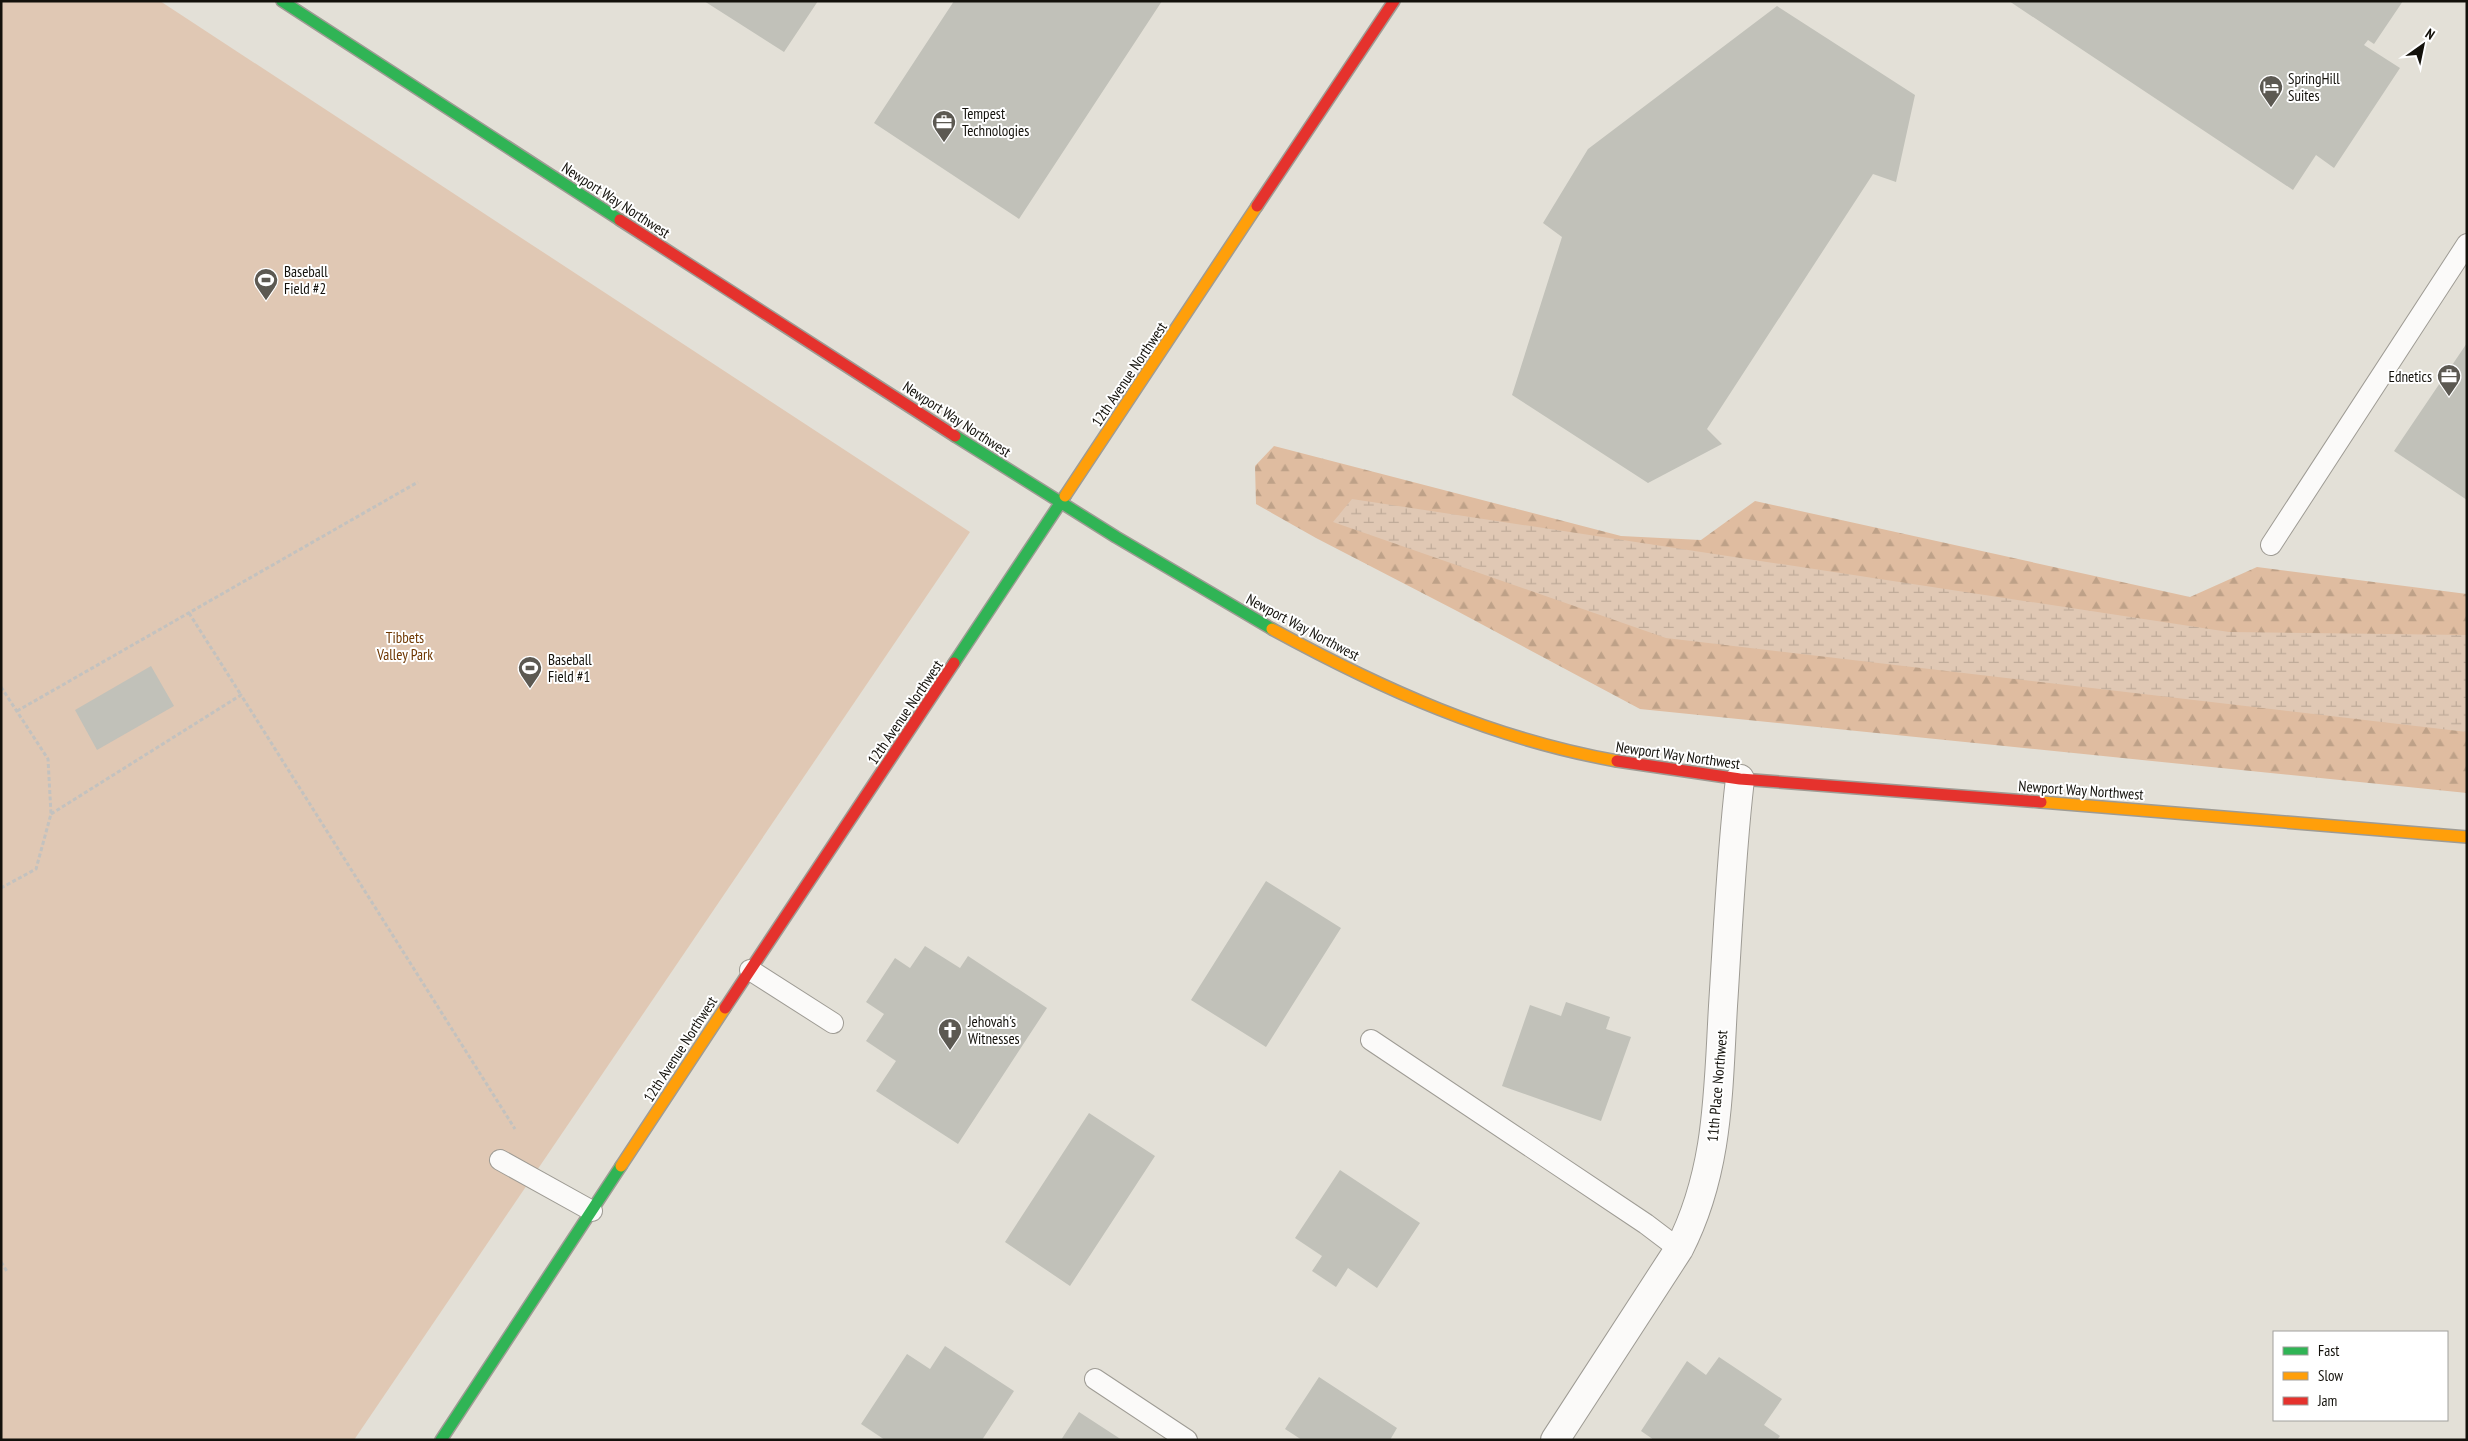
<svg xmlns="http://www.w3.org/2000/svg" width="2468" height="1441" viewBox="0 0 2468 1441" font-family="'PT Sans Narrow',sans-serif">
<defs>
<pattern id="forest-firs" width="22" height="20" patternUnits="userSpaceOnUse" patternTransform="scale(1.25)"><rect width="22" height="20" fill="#dfbca0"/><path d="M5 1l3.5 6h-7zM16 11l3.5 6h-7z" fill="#bea188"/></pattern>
<pattern id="wetland-marsh" width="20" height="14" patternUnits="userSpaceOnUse" patternTransform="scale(1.25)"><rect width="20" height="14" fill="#e0c8b4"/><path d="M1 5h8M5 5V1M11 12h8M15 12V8" fill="none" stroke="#bfab99"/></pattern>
</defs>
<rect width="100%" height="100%" fill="#e3e0d7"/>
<!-- forest -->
<path fill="url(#forest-firs)" d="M 1274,446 L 1621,536 L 1701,540 L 1755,501 L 2190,597 L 2257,567 L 2467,594 L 2467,793 L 1640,709 L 1457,611 L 1316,538 L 1256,504 L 1255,466 Z"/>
<!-- wetland -->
<path fill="url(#wetland-marsh)" d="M 1352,499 L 2229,632 L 2467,635 L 2467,732 L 1666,638 L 1333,522 Z"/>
<!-- green -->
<path fill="#e0c8b4" d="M 1,1 L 160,1 L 970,532 L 354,1440 L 1,1440 Z"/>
<!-- building -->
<path fill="#c1c1b9" d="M 704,1 L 818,1 L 784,52 Z
M 954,1 L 1162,1 L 1019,219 L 874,123 Z
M 2009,1 L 2403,1 L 2374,44 L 2368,40 L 2364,45 L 2400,68 L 2334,168 L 2316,155 L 2293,190 Z
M 1777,6 L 1915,95 L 1896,182 L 1873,174 L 1707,429 L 1722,444 L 1648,483 L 1512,395 L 1562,237 L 1543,223 L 1588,149 Z
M 2467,343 L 2467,500 L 2394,451 Z
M 151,666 L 174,706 L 97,750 L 75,710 Z
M 1266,881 L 1341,928 L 1266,1047 L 1191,1000 Z
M 925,946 L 960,968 L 968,956 L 1047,1008 L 958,1144 L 876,1091 L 896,1061 L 866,1041 L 884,1014 L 866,1002 L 895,958 L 910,968 Z
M 1566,1002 L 1610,1017 L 1606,1029 L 1631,1037 L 1601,1121 L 1502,1086 L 1530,1005 L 1561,1016 Z
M 1089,1113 L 1155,1156 L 1070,1286 L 1005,1242 Z
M 1340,1170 L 1420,1223 L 1377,1288 L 1348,1268 L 1336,1287 L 1312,1271 L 1322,1256 L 1295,1238 Z
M 945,1346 L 1014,1391 L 982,1440 L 885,1440 L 861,1424 L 907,1354 L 930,1369 Z
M 1719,1357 L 1782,1399 L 1764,1425 L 1780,1436 L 1777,1440 L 1654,1440 L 1641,1431 L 1687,1361 L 1706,1375 Z
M 1319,1377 L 1397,1428 L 1390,1440 L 1302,1440 L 1285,1429 Z
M 1079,1412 L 1122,1440 L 1061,1440 Z"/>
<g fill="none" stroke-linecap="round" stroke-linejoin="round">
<!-- lane casing -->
<g stroke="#9e9b94" stroke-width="22">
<path id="lane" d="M 2271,545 L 2467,244
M 750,970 L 833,1023
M 1371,1040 L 1646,1224 L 1679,1249
M 500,1160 L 592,1211
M 1095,1379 L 1187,1440"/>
</g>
<!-- street casing -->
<g stroke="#9e9b94" stroke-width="30">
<path id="street" d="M 1555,1440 L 1679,1249 C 1719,1171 1718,1092 1723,1006 C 1728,930 1731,855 1740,779"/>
</g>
<!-- fast casing -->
<g stroke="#9e9b94" stroke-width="14">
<path id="fast" d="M 282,1 L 620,220
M 955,436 L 1116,537 L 1272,629
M 954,663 L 1065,496
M 441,1440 L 621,1166"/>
</g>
<!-- slow casing -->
<g stroke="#9e9b94" stroke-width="14">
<path id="slow" d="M 1065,496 L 1257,206
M 1272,629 C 1382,689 1493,739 1617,761
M 2041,802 L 2467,837
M 621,1166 L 725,1008"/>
</g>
<!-- jam casing -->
<g stroke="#9e9b94" stroke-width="14">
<path id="jam" d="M 1257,206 L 1394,1
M 620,220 L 955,436
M 1617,761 L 1740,779 L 2041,802
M 725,1008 L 954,663"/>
</g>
<!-- path -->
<path stroke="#c3c2bf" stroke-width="3" stroke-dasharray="4 2.5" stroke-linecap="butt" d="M 189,613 L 241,695
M 1,687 L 48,759 L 51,814 L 36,869 L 1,888
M 17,711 L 418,482
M 51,814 L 241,695 L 515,1129
M 1,1262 L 8,1273"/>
<!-- lane -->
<use href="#lane" stroke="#fbfaf9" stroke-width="20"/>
<!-- street -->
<use href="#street" stroke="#fbfaf9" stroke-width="28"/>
<!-- fast -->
<use href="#fast" stroke="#30b455" stroke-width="11"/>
<!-- slow -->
<use href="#slow" stroke="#ff9f0a" stroke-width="11"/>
<!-- jam -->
<use href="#jam" stroke="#e5322d" stroke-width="11"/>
</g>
<!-- icons -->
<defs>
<g id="hotel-pin" transform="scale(1.25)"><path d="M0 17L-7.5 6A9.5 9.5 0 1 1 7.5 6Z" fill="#5c5952" stroke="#fff"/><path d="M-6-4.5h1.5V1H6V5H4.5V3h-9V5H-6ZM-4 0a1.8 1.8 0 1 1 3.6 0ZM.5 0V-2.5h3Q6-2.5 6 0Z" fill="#fff"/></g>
<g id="office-pin" transform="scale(1.25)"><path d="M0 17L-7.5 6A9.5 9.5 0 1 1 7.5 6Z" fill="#5c5952" stroke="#fff"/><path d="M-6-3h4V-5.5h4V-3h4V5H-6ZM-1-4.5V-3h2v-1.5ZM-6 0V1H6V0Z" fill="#fff"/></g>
<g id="stadium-pin" transform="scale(1.25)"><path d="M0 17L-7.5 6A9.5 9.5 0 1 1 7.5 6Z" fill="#5c5952" stroke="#fff"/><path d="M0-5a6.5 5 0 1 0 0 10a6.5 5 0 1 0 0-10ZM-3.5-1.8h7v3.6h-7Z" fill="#fff"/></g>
<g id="church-pin" transform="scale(1.25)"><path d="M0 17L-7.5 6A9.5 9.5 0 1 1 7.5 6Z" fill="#5c5952" stroke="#fff"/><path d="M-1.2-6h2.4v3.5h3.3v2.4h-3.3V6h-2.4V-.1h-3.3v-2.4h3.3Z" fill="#fff"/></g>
</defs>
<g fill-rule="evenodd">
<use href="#hotel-pin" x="2271" y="87"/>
<use href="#office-pin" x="944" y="122"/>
<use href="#stadium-pin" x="266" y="280"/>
<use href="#office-pin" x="2449" y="376"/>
<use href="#stadium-pin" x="530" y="668"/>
<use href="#church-pin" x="950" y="1030"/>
</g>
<g text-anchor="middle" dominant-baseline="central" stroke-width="4" stroke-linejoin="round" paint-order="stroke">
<!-- poi labels -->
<g font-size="15" fill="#13110b" stroke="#fff" text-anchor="start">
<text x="2288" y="78">SpringHill<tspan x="2288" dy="17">Suites</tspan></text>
<text x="962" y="113">Tempest<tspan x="962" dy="17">Technologies</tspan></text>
<text x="284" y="271">Baseball<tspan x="284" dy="17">Field #2</tspan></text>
<text x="2432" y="376" text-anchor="end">Ednetics</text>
<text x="548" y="659">Baseball<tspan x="548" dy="17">Field #1</tspan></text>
<text x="968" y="1021">Jehovah's<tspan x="968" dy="17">Witnesses</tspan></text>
</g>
<!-- street labels -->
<g font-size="15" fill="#13110b" stroke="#fff">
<text transform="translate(616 200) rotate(33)">Newport Way Northwest</text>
<text transform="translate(1129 374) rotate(-56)">12th Avenue Northwest</text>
<text transform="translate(957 419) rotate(33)">Newport Way Northwest</text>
<text transform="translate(1303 627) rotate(28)">Newport Way Northwest</text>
<text transform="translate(905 712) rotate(-56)">12th Avenue Northwest</text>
<text transform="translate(1678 755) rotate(8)">Newport Way Northwest</text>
<text transform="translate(2081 790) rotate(4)">Newport Way Northwest</text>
<text transform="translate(680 1049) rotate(-57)">12th Avenue Northwest</text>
<text transform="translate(1717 1086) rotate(-85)">11th Place Northwest</text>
</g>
<!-- park labels -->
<g font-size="15" fill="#6d3600" stroke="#fff">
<text x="405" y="637">Tibbets<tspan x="405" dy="17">Valley Park</tspan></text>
</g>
</g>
<!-- border -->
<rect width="2468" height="1441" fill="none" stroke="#13110b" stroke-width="5"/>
<!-- legend -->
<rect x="2273" y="1331" width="175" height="90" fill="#ffffff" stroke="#a1a09d"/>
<rect x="2283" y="1347" width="25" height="8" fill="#30b455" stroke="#a1a09d"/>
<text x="2318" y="1356" font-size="15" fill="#13110b">Fast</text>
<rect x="2283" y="1372" width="25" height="8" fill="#ff9f0a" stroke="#a1a09d"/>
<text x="2318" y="1381" font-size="15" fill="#13110b">Slow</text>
<rect x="2283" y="1397" width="25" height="8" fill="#e5322d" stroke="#a1a09d"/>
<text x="2318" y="1406" font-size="15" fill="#13110b">Jam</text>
<!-- north arrow -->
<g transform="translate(2423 45) rotate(33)" stroke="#ffffff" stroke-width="4" paint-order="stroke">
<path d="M0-4L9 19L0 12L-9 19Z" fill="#13110b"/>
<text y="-8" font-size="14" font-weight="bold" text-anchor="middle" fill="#13110b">N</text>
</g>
</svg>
